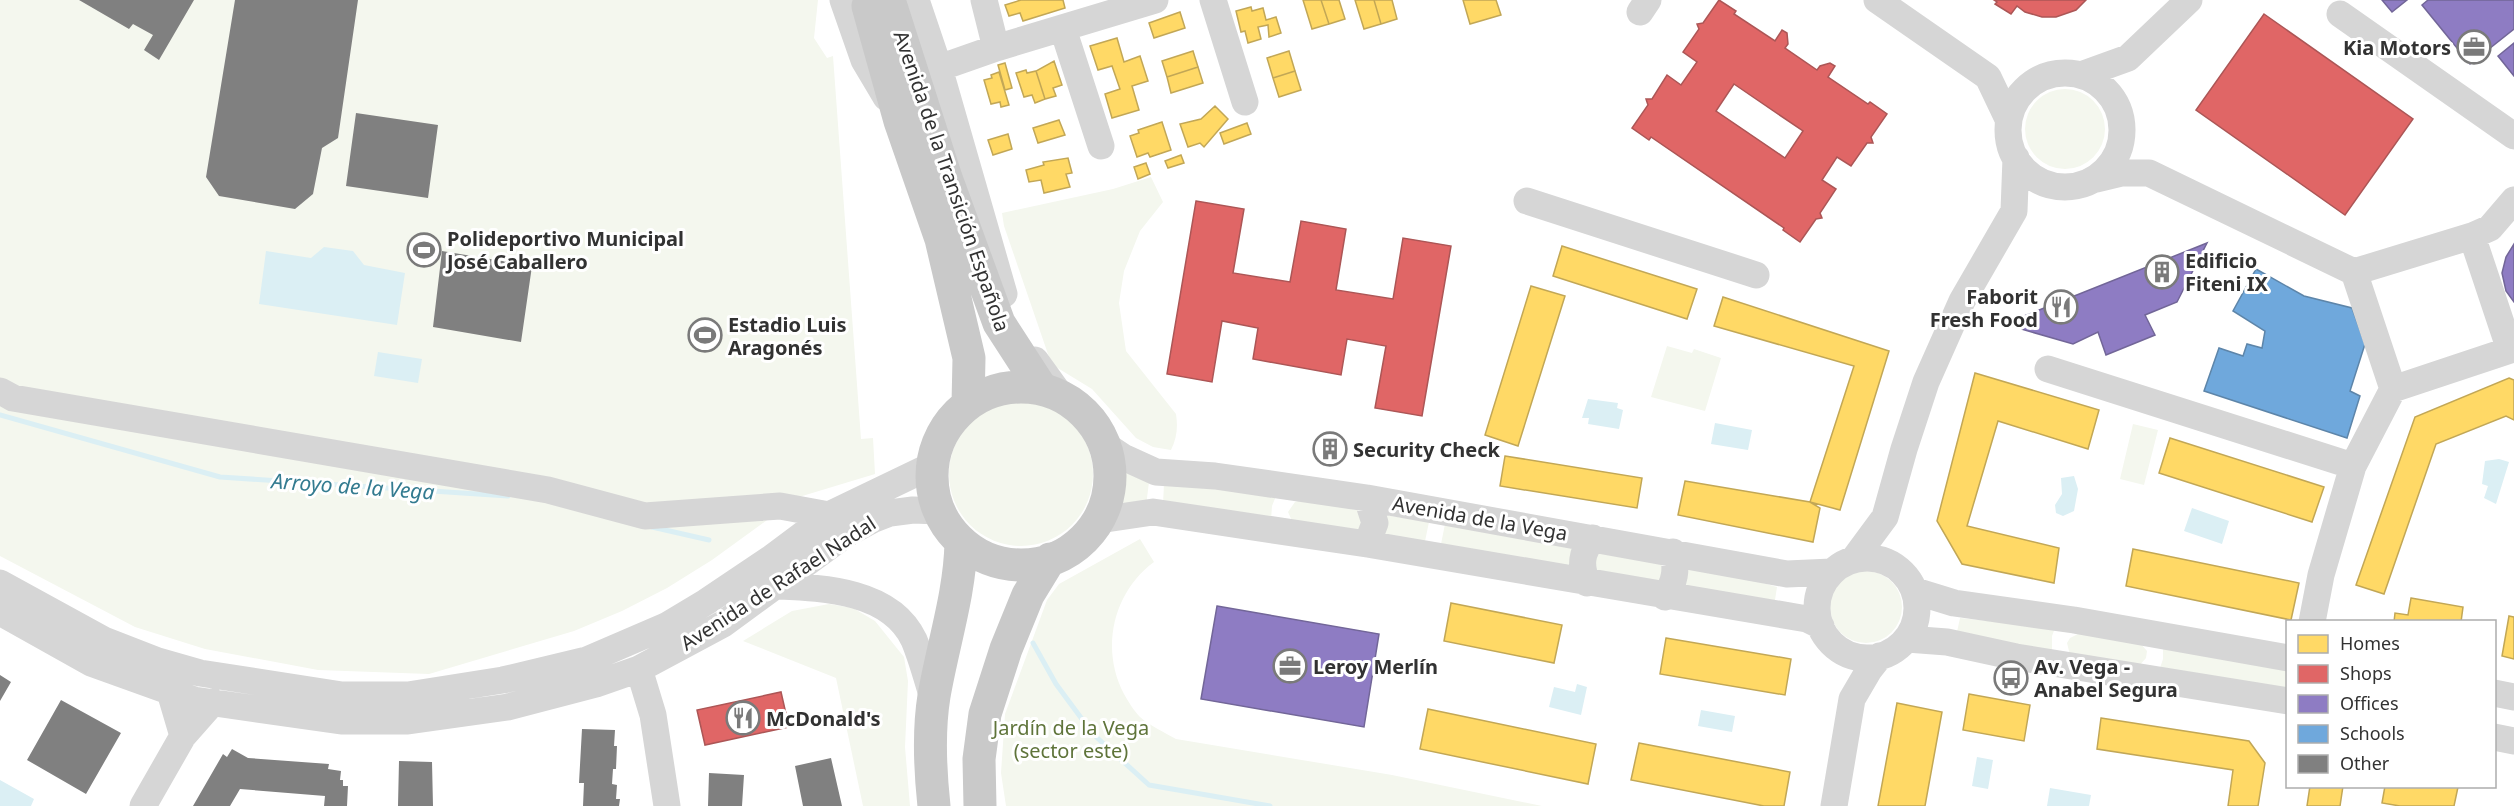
<svg xmlns="http://www.w3.org/2000/svg" width="2514" height="806" viewBox="0 0 2514 806" font-family="'Noto Sans',sans-serif">
<rect width="100%" height="100%" fill="#fff"/>
<!-- green -->
<path fill="#f4f7ee" d="M 0,0 L 818,0 L 814,38 L 827,58 L 833,56 L 861,439 L 873,438 L 875,474 L 799,497 L 712,560 L 667,588 L 622,611 L 574,631 L 429,674 L 318,670 L 205,649 L 135,627 L 0,556 L 0,385 L 5,384 L 0,382 Z
M2025 129a40 40 0 1 1 80 0a40 40 0 1 1-80 0Z
M 1151,177 L 1163,202 L 1140,231 L 1124,271 L 1119,303 L 1126,351 L 1176,414 C 1178,427 1177,438 1171,450 L 1153,447 L 1136,438 L 1092,389 L 1056,367 L 1050,360 L 1004,226 L 1002,213 L 1113,189 Z
M 1667,346 L 1692,353 L 1694,349 L 1721,358 L 1705,411 L 1651,397 Z
M949 474a72 72 0 1 1 144 0a72 72 0 1 1-144 0Z
M 2133,424 L 2158,430 L 2144,485 L 2120,479 Z
M 1120,468 L 1149,482 L 1146,506 L 1117,505 L 1121,479 Z
M 1164,484 L 1198,485 L 1276,496 L 1272,506 L 1271,520 L 1163,504 Z
M 1302,500 L 1358,510 L 1365,530 L 1293,523 L 1288,512 L 1295,502 Z
M 1385,515 L 1429,522 L 1424,546 L 1380,539 Z
M 1445,524 L 1577,547 L 1573,571 L 1440,549 Z
M 1140,539 L 1154,562 C 1113,592 1100,649 1124,694 C 1128,701 1134,711 1140,717 C 1150,726 1164,732 1176,739 L 1392,775 L 1542,806 L 1006,806 L 1001,773 L 1005,714 L 1047,600 L 1059,584 Z
M 1600,551 L 1661,562 L 1665,581 L 1596,575 L 1591,558 Z
M 1684,566 L 1735,575 L 1777,587 L 1775,600 L 1679,590 Z
M1830 607a36 36 0 1 1 72 0a36 36 0 1 1-72 0Z
M 829,604 L 853,608 L 875,621 L 904,657 L 908,681 L 905,747 L 910,806 L 863,806 L 836,678 L 743,641 L 792,611 Z
M 1960,618 L 2055,628 L 2052,636 L 2052,653 L 1957,632 Z
M 2080,633 L 2141,644 L 2147,651 L 2146,658 L 2138,667 L 2070,655 L 2067,643 L 2070,638 Z
M 2163,647 L 2287,668 L 2287,694 L 2159,671 L 2163,659 Z"/>
<!-- water -->
<path fill="#dbeff4" d="M 324,247 L 353,251 L 364,265 L 405,273 L 397,325 L 259,304 L 266,251 L 311,258 Z
M 378,352 L 422,359 L 418,383 L 374,376 Z
M 1588,399 L 1618,403 L 1617,408 L 1623,410 L 1619,429 L 1588,424 L 1589,418 L 1582,418 Z
M 1715,423 L 1752,430 L 1748,450 L 1711,444 Z
M 2499,459 L 2509,462 L 2496,504 L 2484,498 L 2488,486 L 2482,484 L 2485,461 Z
M 2074,476 L 2078,489 L 2074,511 L 2063,516 L 2056,513 L 2055,505 L 2062,494 L 2061,478 Z
M 2192,508 L 2229,521 L 2222,544 L 2184,531 Z
M 1577,684 L 1587,687 L 1581,715 L 1549,707 L 1554,687 L 1575,692 Z
M 1701,710 L 1735,716 L 1732,732 L 1698,726 Z
M 1977,757 L 1993,760 L 1988,789 L 1972,786 Z
M 0,780 L 34,799 L 31,806 L 0,806 Z
M 2050,788 L 2091,795 L 2089,806 L 2047,806 Z"/>
<!-- homes -->
<path fill="#ffd966" stroke="#c2a756" stroke-width="1.5" d="M 1021,0 L 1063,0 L 1065,8 L 1023,21 L 1020,13 L 1009,16 L 1005,5 Z
M 1303,0 L 1321,0 L 1329,24 L 1312,29 Z
M 1321,0 L 1339,0 L 1345,19 L 1329,24 Z
M 1355,0 L 1374,0 L 1381,24 L 1364,29 Z
M 1374,0 L 1392,0 L 1397,19 L 1381,24 Z
M 1463,0 L 1496,0 L 1501,15 L 1470,24 Z
M 1251,7 L 1252,11 L 1263,8 L 1266,20 L 1276,17 L 1281,33 L 1269,37 L 1268,25 L 1258,27 L 1261,39 L 1248,43 L 1245,31 L 1241,32 L 1236,11 Z
M 1180,12 L 1185,28 L 1154,38 L 1149,23 Z
M 1117,38 L 1124,62 L 1140,56 L 1148,81 L 1132,86 L 1139,110 L 1112,118 L 1105,94 L 1120,89 L 1112,66 L 1098,70 L 1090,46 Z
M 1193,51 L 1198,67 L 1167,77 L 1162,61 Z
M 1289,51 L 1295,71 L 1273,78 L 1267,58 Z
M 1054,61 L 1062,85 L 1053,88 L 1056,96 L 1045,99 L 1036,71 Z
M 1005,63 L 1012,88 L 1005,90 L 998,65 Z
M 1198,67 L 1203,83 L 1171,93 L 1167,77 Z
M 1026,70 L 1027,73 L 1036,71 L 1045,99 L 1035,103 L 1032,95 L 1024,97 L 1016,73 Z
M 1295,71 L 1301,90 L 1279,97 L 1273,78 Z
M 999,72 L 1009,105 L 1001,107 L 1000,102 L 991,104 L 984,80 L 992,78 L 991,75 Z
M 1215,106 L 1228,119 L 1204,147 L 1200,143 L 1188,147 L 1180,124 L 1201,119 Z
M 1059,120 L 1065,135 L 1038,143 L 1033,128 Z
M 1162,122 L 1171,150 L 1150,157 L 1148,153 L 1137,157 L 1130,136 L 1139,133 L 1138,130 Z
M 1247,123 L 1251,134 L 1224,144 L 1220,133 Z
M 1008,134 L 1012,149 L 993,155 L 988,140 Z
M 1181,155 L 1184,163 L 1168,168 L 1165,161 Z
M 1068,158 L 1072,173 L 1066,174 L 1070,187 L 1044,193 L 1041,180 L 1029,182 L 1026,170 L 1044,165 L 1043,162 Z
M 1146,163 L 1150,174 L 1138,179 L 1134,167 Z
M 1562,246 L 1697,289 L 1687,319 L 1553,276 Z
M 1531,286 L 1565,296 L 1518,446 L 1485,435 Z
M 1723,297 L 1889,351 L 1840,510 L 1810,502 L 1854,366 L 1714,326 Z
M 1975,373 L 2099,410 L 2088,449 L 1998,421 L 1967,526 L 2059,548 L 2054,583 L 1962,564 L 1937,521 Z
M 2509,378 L 2514,380 L 2514,420 L 2506,416 L 2436,444 L 2384,594 L 2356,585 L 2415,417 Z
M 2170,438 L 2324,487 L 2312,522 L 2159,473 Z
M 1505,456 L 1642,478 L 1637,508 L 1500,486 Z
M 1685,481 L 1810,502 L 1820,508 L 1813,542 L 1678,515 Z
M 2133,549 L 2299,583 L 2291,620 L 2126,586 Z
M 2411,598 L 2463,607 L 2461,622 L 2394,622 L 2395,613 L 2408,615 Z
M 1451,603 L 1562,625 L 1554,663 L 1444,641 Z
M 2509,616 L 2514,617 L 2514,659 L 2502,656 Z
M 1666,638 L 1791,659 L 1785,695 L 1660,674 Z
M 1969,694 L 2030,705 L 2024,741 L 1963,730 Z
M 1897,703 L 1942,712 L 1925,806 L 1878,806 Z
M 1428,709 L 1596,744 L 1588,784 L 1420,749 Z
M 2101,718 L 2249,741 L 2265,763 L 2258,806 L 2228,806 L 2233,770 L 2097,749 Z
M 1639,743 L 1790,772 L 1784,806 L 1764,806 L 1631,780 Z
M 2310,786 L 2343,786 L 2340,806 L 2307,806 Z
M 2385,786 L 2453,786 L 2458,787 L 2454,806 L 2400,806 L 2382,803 Z"/>
<!-- shops -->
<path fill="#e06666" stroke="#ac5656" stroke-width="1.5" fill-rule="evenodd" d="M 1719,0 L 1736,11 L 1734,14 L 1775,41 L 1782,30 L 1787,33 L 1788,44 L 1785,48 L 1817,70 L 1820,66 L 1830,63 L 1835,66 L 1828,77 L 1868,104 L 1870,102 L 1887,114 L 1871,137 L 1873,143 L 1867,143 L 1851,166 L 1837,157 L 1822,180 L 1836,189 L 1820,213 L 1822,218 L 1816,219 L 1800,242 L 1783,230 L 1784,228 L 1651,137 L 1649,140 L 1632,128 L 1648,105 L 1646,99 L 1652,99 L 1667,75 L 1681,85 L 1697,62 L 1683,52 L 1699,29 L 1697,24 L 1703,23 ZM 1734,84 L 1803,131 L 1785,158 L 1716,111 Z
M 1994,0 L 2086,0 L 2076,10 L 2056,17 L 2042,17 L 2025,12 L 2017,6 L 2011,14 L 1995,4 L 1997,2 Z
M 2264,14 L 2413,119 L 2345,215 L 2196,110 Z
M 1196,201 L 1244,209 L 1233,273 L 1290,282 L 1301,221 L 1346,229 L 1336,290 L 1393,299 L 1403,238 L 1451,246 L 1422,416 L 1375,408 L 1386,346 L 1347,339 L 1341,375 L 1253,359 L 1258,328 L 1222,321 L 1212,382 L 1167,374 Z
M 781,692 L 789,727 L 705,745 L 697,710 Z"/>
<!-- offices -->
<path fill="#8e7cc3" stroke="#726698" stroke-width="1.5" d="M 2382,0 L 2407,0 L 2392,12 Z
M 2428,0 L 2514,0 L 2514,29 L 2470,64 L 2422,5 Z
M 2514,43 L 2514,76 L 2498,56 Z
M 2207,243 L 2177,302 L 2145,315 L 2155,335 L 2106,355 L 2098,332 L 2073,344 L 2004,324 Z
M 2514,244 L 2514,302 L 2506,291 L 2502,273 L 2506,257 Z
M 1217,606 L 1379,634 L 1364,727 L 1201,699 Z"/>
<!-- schools -->
<path fill="#6fa8dc" stroke="#5d85a9" stroke-width="1.5" d="M 2256,269 L 2304,296 L 2352,308 L 2365,344 L 2350,391 L 2360,396 L 2347,438 L 2204,391 L 2219,348 L 2243,356 L 2247,344 L 2262,348 L 2265,331 L 2233,311 Z"/>
<g fill="none" stroke-linecap="round" stroke-linejoin="round">
<!-- stream -->
<path stroke="#dbeff4" stroke-width="5" d="M 0,415 L 220,477 L 508,496
M 652,527 L 709,540
M 1033,643 L 1056,684 L 1093,734 L 1149,785 L 1270,806"/>
</g>
<!-- building -->
<path fill="#808080" d="M 79,0 L 194,0 L 159,60 L 144,50 L 153,35 L 133,24 L 129,29 Z
M 235,0 L 358,0 L 338,138 L 322,148 L 313,194 L 295,209 L 219,196 L 206,177 Z
M 356,113 L 438,125 L 428,198 L 346,186 Z
M 442,251 L 532,266 L 521,342 L 433,327 Z
M 0,675 L 11,682 L 0,701 Z
M 61,700 L 121,733 L 86,794 L 27,760 Z
M 582,729 L 615,730 L 614,746 L 617,746 L 616,769 L 613,769 L 612,784 L 617,785 L 616,799 L 620,799 L 619,806 L 583,806 L 584,783 L 579,783 Z
M 232,749 L 248,758 L 329,764 L 328,769 L 341,771 L 340,780 L 343,780 L 343,786 L 348,786 L 347,806 L 324,806 L 325,796 L 240,789 L 230,806 L 193,806 L 223,754 L 227,757 Z
M 831,758 L 842,806 L 803,806 L 795,766 Z
M 399,761 L 432,762 L 433,806 L 398,806 Z
M 709,773 L 744,775 L 742,806 L 708,806 Z"/>
<g fill="none" stroke-linecap="round" stroke-linejoin="round">
<!-- minor -->
<path stroke="#d6d6d6" stroke-width="27" d="M 843,0 L 864,60 L 886,97
M 916,0 L 939,68 L 1004,294
M 984,0 L 996,48
M 1213,0 L 1245,102
M 1877,0 L 1988,77 L 2008,119
M 1640,12 L 1648,0
M 2340,14 L 2514,136
M 1063,29 L 1101,146
M 939,68 L 996,48 L 1155,0
M2008 130a57 57 0 1 1 114 0a57 57 0 1 1-114 0Z
M 2081,75 L 2128,58 L 2189,0
M 2096,179 L 2121,173 L 2149,173 L 2354,272
M 1527,201 L 1756,275
M 2472,236 L 2510,350 L 2393,389 L 2354,272 Z
M 2472,236 L 2490,228 L 2514,200
M 1035,360 L 1061,396
M 2048,369 L 2353,466
M 0,391 L 13,398 L 548,490 L 645,516 L 780,506 L 829,515
M 1105,445 L 1123,457 L 1156,472 L 1215,476 L 1367,498 L 1787,574 L 1832,572
M 1099,520 L 1153,512 L 1367,544 L 1807,619 L 1821,626
M 1367,544 L 1375,523 L 1367,498
M1817 608a50 50 0 1 1 100 0a50 50 0 1 1-100 0Z
M 1854,559 L 1885,517 L 1904,449 L 1926,382 L 1962,301 L 2014,211 L 2016,158
M 0,583 L 104,640 L 158,661 L 200,673 L 342,695 L 408,695 L 503,680 L 587,660 L 666,626 L 706,602 L 770,559 L 829,515 L 933,465
M 1587,583 C 1580,565 1581,553 1593,538
M 779,586 C 825,588 891,591 914,640 C 922,659 927,679 933,698
M 1915,591 L 1954,603 L 2074,620 L 2288,658
M 1665,597 C 1675,582 1677,570 1673,552
M 0,612 L 91,663 L 194,700 L 341,721 L 408,721 L 508,707 L 596,684 L 639,669 L 723,624 L 846,534 L 872,520 L 890,513 L 913,510 L 939,511
M 2312,622 L 2321,575 L 2353,466 L 2393,389
M 1907,639 L 1947,642 L 2016,657 L 2288,701
M 639,669 L 653,715 L 667,806
M 170,692 L 183,736 L 213,702
M 2494,693 L 2514,697
M 2494,737 L 2514,741
M 143,806 L 183,736
M 1834,806 L 1852,699 L 1869,670 L 1880,656"/>
<!-- major -->
<path stroke="#c9c9c9" stroke-width="33" d="M 889,0 L 946,178 L 999,323 L 1041,388
M 868,6 L 900,121 L 941,239 L 969,358 L 968,404
M932 476a89 89 0 1 1 178 0a89 89 0 1 1-178 0Z
M 934,806 C 930,769 928,733 934,696 C 943,644 960,594 961,542
M 980,806 L 979,759 L 985,714 L 1006,649 L 1028,595 L 1050,559"/>
</g>
<!-- icons -->
<defs>
<g id="office-ring" transform="scale(1.725)"><circle r="9.5" fill="#fff" stroke="#7a7a7a" stroke-width="1.5"/><path d="M-6-3h4V-5.5h4V-3h4V5H-6ZM-1-4.5V-3h2v-1.5ZM-6 0V1H6V0Z" fill="#7a7a7a"/></g>
<g id="stadium-ring" transform="scale(1.725)"><circle r="9.5" fill="#fff" stroke="#7a7a7a" stroke-width="1.5"/><path d="M0-5a6.5 5 0 1 0 0 10a6.5 5 0 1 0 0-10ZM-3.5-1.8h7v3.6h-7Z" fill="#7a7a7a"/></g>
<g id="building-ring" transform="scale(1.725)"><circle r="9.5" fill="#fff" stroke="#7a7a7a" stroke-width="1.5"/><path d="M-4-6H4V6H1V3H-1V6H-4ZM-2.5-4.3h1.7v1.8h-1.7ZM.8-4.3h1.7v1.8H.8ZM-2.5-1h1.7V.8h-1.7ZM.8-1h1.7V.8H.8Z" fill="#7a7a7a"/></g>
<g id="restaurant-ring" transform="scale(1.725)"><circle r="9.5" fill="#fff" stroke="#7a7a7a" stroke-width="1.5"/><path d="M-5-6h1v4h1v-4h1v4h1v-4h1v5L-1.5 .5V6h-2V.5L-5-1ZM5-6V6H3V1.5H1.5Q1.5-4 5-6Z" fill="#7a7a7a"/></g>
<g id="bus-ring" transform="scale(1.725)"><circle r="9.5" fill="#fff" stroke="#7a7a7a" stroke-width="1.5"/><path d="M-5-6H5V4H4V6H2V4H-2V6H-4V4H-5ZM-3.5-4V0h7V-4ZM-3.5 1.2v1.5H-2V1.2ZM2 1.2v1.5H3.5V1.2Z" fill="#7a7a7a"/></g>
</defs>
<g fill-rule="evenodd">
<use href="#office-ring" x="2474" y="47"/>
<use href="#stadium-ring" x="424" y="250"/>
<use href="#building-ring" x="2162" y="272"/>
<use href="#restaurant-ring" x="2061" y="307"/>
<use href="#stadium-ring" x="705" y="335"/>
<use href="#building-ring" x="1330" y="449"/>
<use href="#office-ring" x="1290" y="666"/>
<use href="#bus-ring" x="2011" y="678"/>
<use href="#restaurant-ring" x="743" y="718"/>
</g>
<g text-anchor="middle" dominant-baseline="central" stroke-width="6" stroke-linejoin="round" paint-order="stroke">
<!-- poi labels -->
<g font-size="20" font-weight="bold" fill="#323232" stroke="#fff" text-anchor="start">
<text x="2451" y="47" text-anchor="end">Kia Motors</text>
<text x="447" y="238">Polideportivo Municipal<tspan x="447" dy="23">José Caballero</tspan></text>
<text x="2185" y="260">Edificio<tspan x="2185" dy="23">Fiteni IX</tspan></text>
<text x="2038" y="296" text-anchor="end">Faborit<tspan x="2038" dy="23">Fresh Food</tspan></text>
<text x="728" y="324">Estadio Luis<tspan x="728" dy="23">Aragonés</tspan></text>
<text x="1353" y="449">Security Check</text>
<text x="1313" y="666">Leroy Merlín</text>
<text x="2034" y="666">Av. Vega -<tspan x="2034" dy="23">Anabel Segura</tspan></text>
<text x="766" y="718">McDonald's</text>
</g>
<!-- street labels -->
<g font-size="20" fill="#323232" stroke="#fff">
<text transform="translate(952 181) rotate(71)">Avenida de la Transición Española</text>
<text transform="translate(1480 518) rotate(10)">Avenida de la Vega</text>
<text transform="translate(778 583) rotate(-33)">Avenida de Rafael Nadal</text>
</g>
<!-- park labels -->
<g font-size="20" fill="#5f743a" stroke="#fff">
<text x="1071" y="727">Jardín de la Vega<tspan x="1071" dy="23">(sector este)</tspan></text>
</g>
<!-- water labels -->
<g font-size="21" font-style="italic" fill="#337b90" stroke="#fff">
<text transform="translate(353 486) rotate(4)">Arroyo de la Vega</text>
</g>
</g>
<!-- legend -->
<rect x="2286" y="620" width="210" height="168" fill="#ffffff" stroke="#adadad" stroke-width="1.5"/>
<rect x="2298" y="635" width="30" height="18" fill="#ffd966" stroke="#adadad" stroke-width="1.5"/>
<text x="2340" y="650" font-size="18" fill="#323232">Homes</text>
<rect x="2298" y="665" width="30" height="18" fill="#e06666" stroke="#adadad" stroke-width="1.5"/>
<text x="2340" y="680" font-size="18" fill="#323232">Shops</text>
<rect x="2298" y="695" width="30" height="18" fill="#8e7cc3" stroke="#adadad" stroke-width="1.5"/>
<text x="2340" y="710" font-size="18" fill="#323232">Offices</text>
<rect x="2298" y="725" width="30" height="18" fill="#6fa8dc" stroke="#adadad" stroke-width="1.5"/>
<text x="2340" y="740" font-size="18" fill="#323232">Schools</text>
<rect x="2298" y="755" width="30" height="18" fill="#808080" stroke="#adadad" stroke-width="1.5"/>
<text x="2340" y="770" font-size="18" fill="#323232">Other</text>
</svg>
